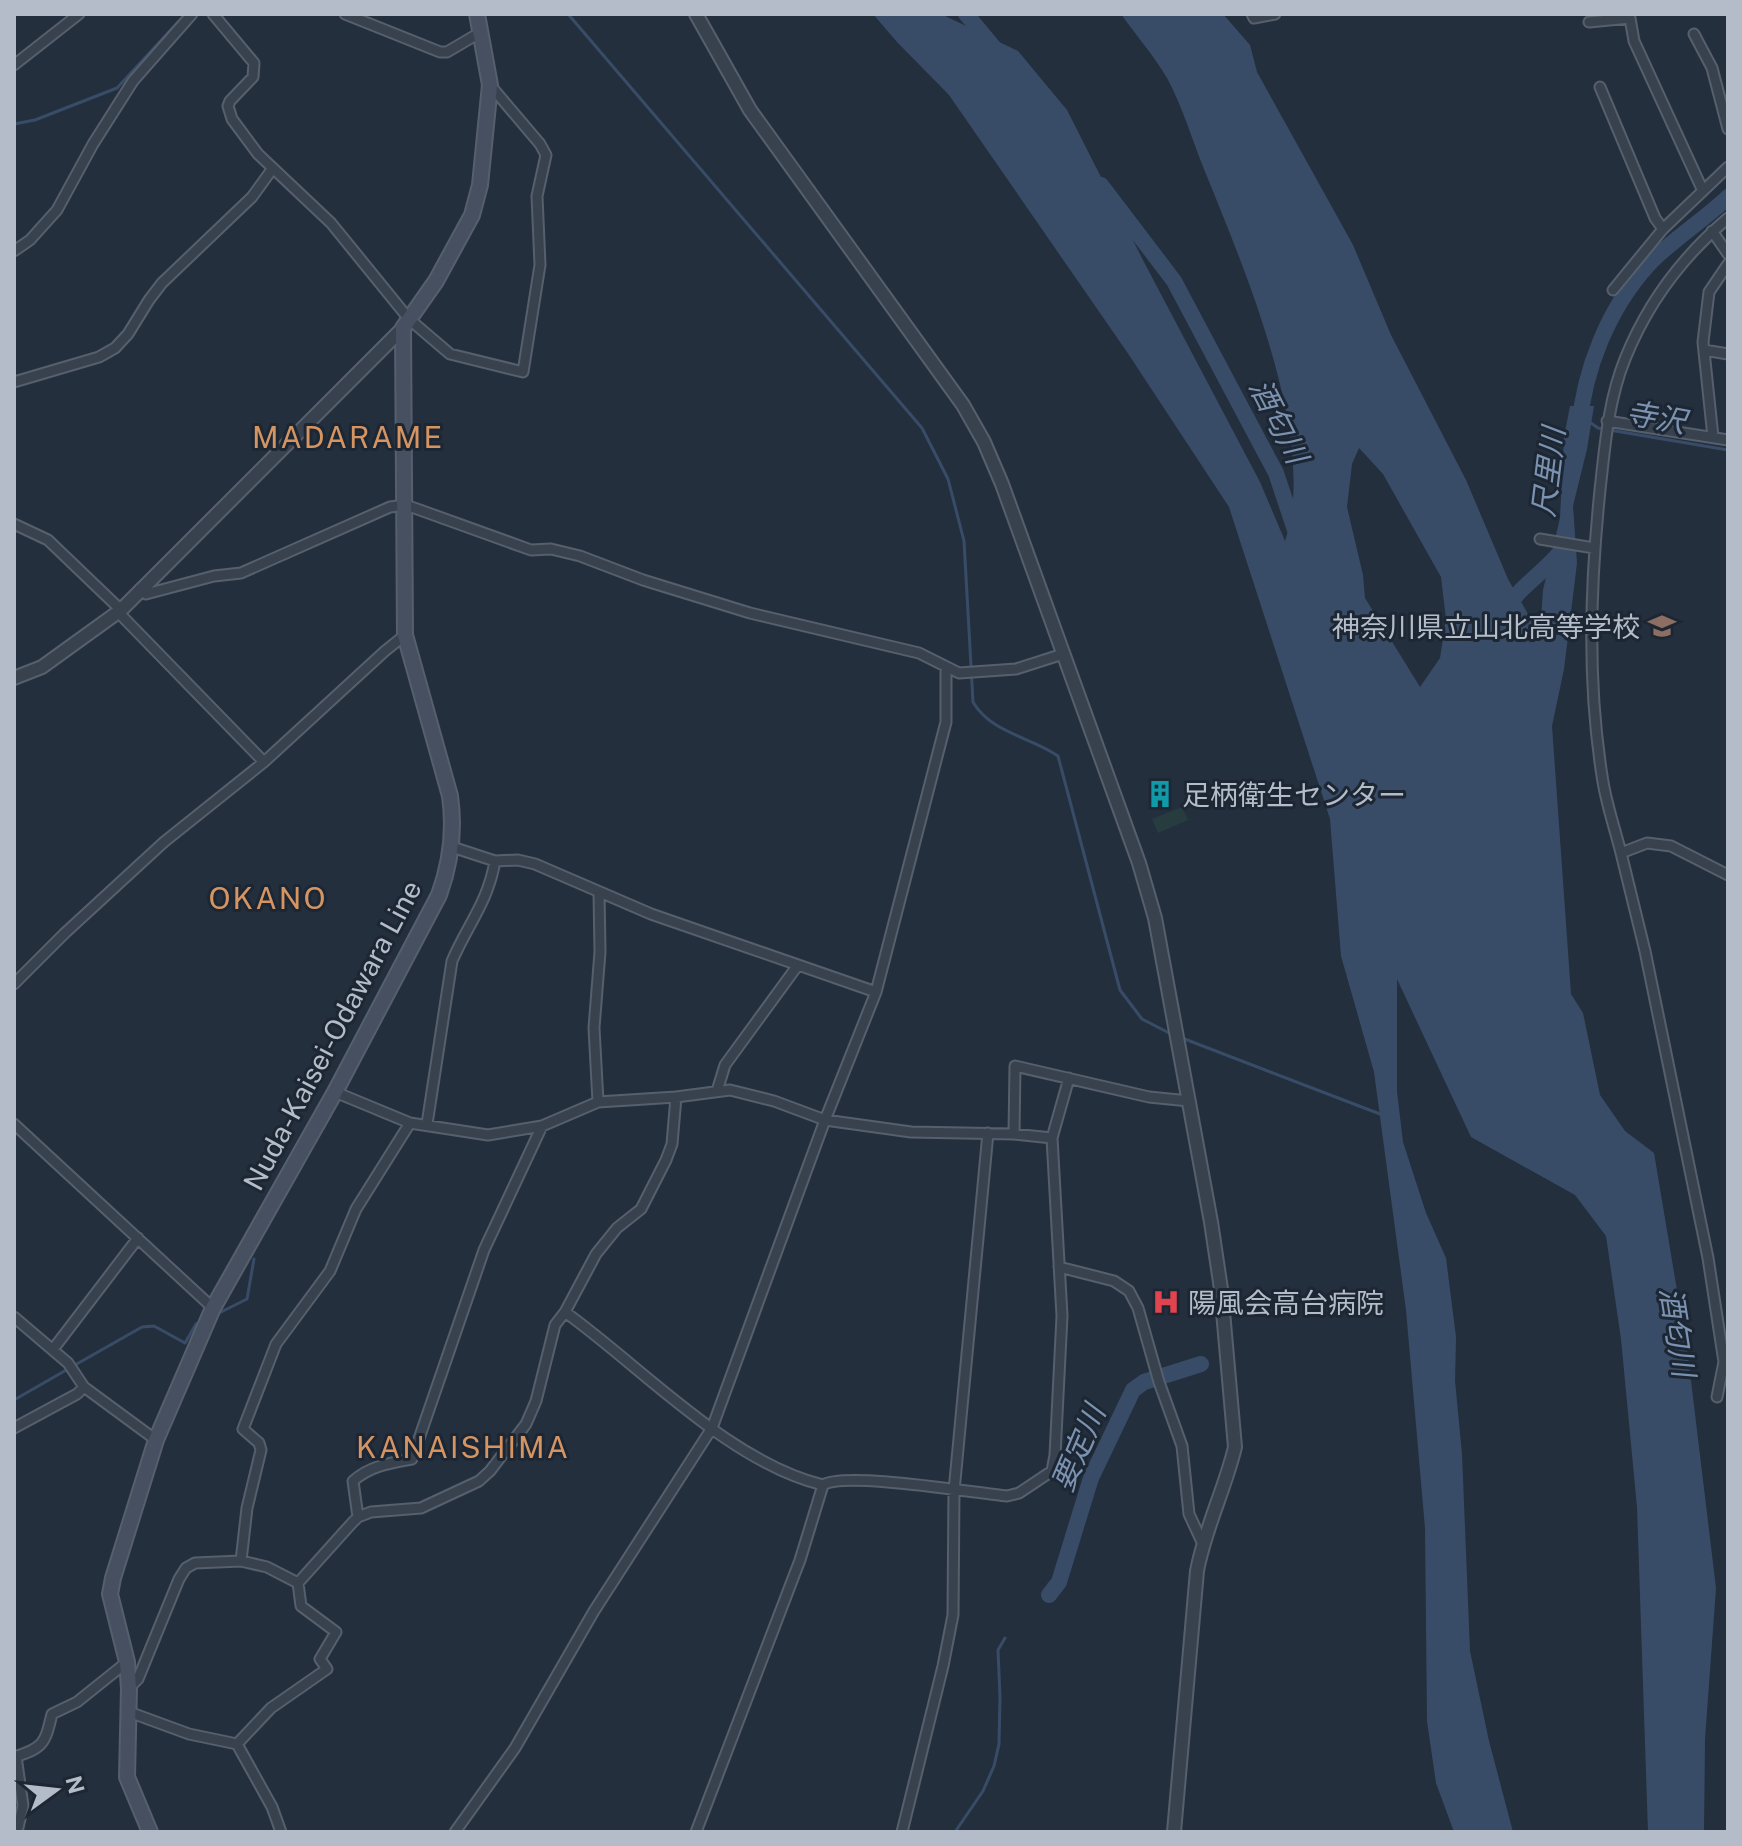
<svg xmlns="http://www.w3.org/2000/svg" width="1742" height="1846" viewBox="0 0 1742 1846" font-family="'Public Sans','Noto Sans JP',sans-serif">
<rect width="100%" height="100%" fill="#242f3e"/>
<!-- green -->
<path fill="#263c3f" d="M 1182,807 L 1188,820 L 1158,833 L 1152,819 Z"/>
<!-- water -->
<path fill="#394c67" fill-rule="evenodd" d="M 873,14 L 941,14 L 1018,51 L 1067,110 L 1145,264 L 1260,482 L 1285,541 C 1319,442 1244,268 1206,174 C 1193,143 1183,107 1167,78 C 1154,56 1136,35 1121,14 L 1223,14 L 1250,45 L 1257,72 L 1353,245 L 1391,335 L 1466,480 L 1508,579 L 1540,635 L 1543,590 L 1560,518 L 1564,437 L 1570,406 L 1594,406 L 1587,449 L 1573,506 L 1577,563 L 1564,669 L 1552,726 L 1571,994 L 1583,1013 L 1600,1095 L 1625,1131 L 1654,1153 L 1688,1356 L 1716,1588 L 1705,1739 L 1704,1832 L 1648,1832 L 1637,1507 L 1621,1339 L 1606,1236 L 1575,1195 L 1471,1137 L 1397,979 L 1397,1092 L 1403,1142 L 1426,1213 L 1446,1258 L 1456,1337 L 1455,1381 L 1462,1454 L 1470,1651 L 1489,1741 L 1513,1832 L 1454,1832 L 1436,1783 L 1427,1721 L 1425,1528 L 1406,1310 L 1374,1072 L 1341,956 L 1330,819 L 1229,507 L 1127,352 L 949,95 L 897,42 ZM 1359,448 L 1383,474 L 1441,577 L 1446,619 L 1440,658 L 1420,687 L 1365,598 L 1363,575 L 1347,507 L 1352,464 Z"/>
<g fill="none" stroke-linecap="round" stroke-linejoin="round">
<!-- stream -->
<path stroke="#394c67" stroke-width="3" d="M 568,14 L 922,428 L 948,479 L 964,541 L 973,702 C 991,733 1031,737 1058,756 L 1120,990 L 1142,1019 L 1171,1034
M 14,124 L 35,120 L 117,88 L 178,22
M 1591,423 L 1598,428 L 1728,450
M 1182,1038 L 1380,1114
M 215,1315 L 247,1299 L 254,1259
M 75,1365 L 142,1327 L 154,1326 L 185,1343 L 196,1324 L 201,1322
M 14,1400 L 68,1369
M 955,1832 L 983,1791 L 994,1766 L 999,1744 L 1000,1697 L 998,1650 L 1005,1638"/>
<!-- river -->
<path stroke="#394c67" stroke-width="16" d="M 966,14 L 996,50
M 1101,185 L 1174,281 L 1276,473 L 1297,536
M 1579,428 C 1584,370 1608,309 1648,265 C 1669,242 1704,220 1728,197
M 1505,610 C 1521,585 1545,572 1563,549
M 1049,1595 L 1059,1582 L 1091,1478 L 1133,1390 L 1144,1382 L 1201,1364"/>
<!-- minor casing -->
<g stroke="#565f6c" stroke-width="13">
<path id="minor" d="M 213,14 L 254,63 L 253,77 L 230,101 L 228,106 L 232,119 L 258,154 L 331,223 L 409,319 L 450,354 L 523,372 L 540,265 L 537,196 L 546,155 L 540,144 L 490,85
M 345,14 L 440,52 L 447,52 L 481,32
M 1252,14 L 1254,18 L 1275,14
M 1589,22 L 1630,18 L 1634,41 L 1703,191
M 1694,34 L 1712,68 L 1728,129
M 14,65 L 79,14
M 1600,87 L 1655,218 L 1663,229
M 1712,231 L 1728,254
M 14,251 L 30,240 L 57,210 L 93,144 L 133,81 L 192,14
M 1613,290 L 1663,229 L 1728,167
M 1704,350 L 1728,354
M 14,382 L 99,357 L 115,348 L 128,334 L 149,300 L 162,283 L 252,197 L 273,168
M 1607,421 L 1728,440
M 1713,437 L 1703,342 L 1709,292 L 1728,264
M 14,524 L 48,540 L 121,610
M 1540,539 L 1594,548
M 140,589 L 146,594 L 214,576 L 241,573 L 390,507 L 406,505 L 531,550 L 551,549 L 580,556 L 643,580 L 750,613 L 919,653 L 959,673 L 1016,669 L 1063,654
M 118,612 L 264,762
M 452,847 L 495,861 L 518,860 L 535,864 L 651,914 L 876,992
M 1621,853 C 1615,829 1607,806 1603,782 C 1587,685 1590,587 1600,490 C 1605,446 1608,401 1625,359 C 1647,304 1683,256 1728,218
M 14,984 L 65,933 L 164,842 L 264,762 L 385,651 L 405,635
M 717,1091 L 725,1065 L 798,965
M 335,1092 L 410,1123 L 488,1135 L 542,1126 L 598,1102 L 676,1097 L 730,1090 L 774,1101 L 825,1120 L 911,1132 L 1014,1134 L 1052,1138 L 1062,1316 L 1055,1455 L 1052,1471 L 1019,1493 L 1007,1496 C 974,1493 844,1471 823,1485 C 729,1462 644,1369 565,1312
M 598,1102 L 594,1028 L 600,952 L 599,892
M 14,1124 L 213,1308
M 427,1124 L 452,961 C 468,924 488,902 495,861
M 1014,1134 L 1015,1066 L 1149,1097 L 1189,1101
M 1052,1138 L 1069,1078
M 1059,1267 L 1114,1281 L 1129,1291 L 1138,1308 L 1159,1382 L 1182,1446 L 1189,1514 L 1202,1542
M 14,1317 L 68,1363 L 84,1387 L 156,1440
M 54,1348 L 138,1238
M 1717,1397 L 1724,1362 L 1708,1258 L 1645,951 L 1621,853 L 1647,843 L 1671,846 L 1728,875
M 14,1428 L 77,1394 L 84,1387
M 358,1517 L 353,1481 C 370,1466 390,1463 412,1459 L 484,1250 L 542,1126
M 241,1561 L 247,1508 L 261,1450 L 259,1443 L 243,1429 L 276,1344 L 330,1271 L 356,1209 L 410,1123
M 129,1688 L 138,1679 L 179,1579 L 186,1568 L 195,1563 L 241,1561 L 267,1567 L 298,1583
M 129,1712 L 189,1734 L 237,1744 L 272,1807 L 281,1832
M 237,1744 L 271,1708 L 327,1669 L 320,1659 L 336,1632 L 301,1606 L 298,1583 L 352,1523 L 358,1517 L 371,1512 L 421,1508 L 479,1481 L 490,1471 L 526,1424 L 536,1401 L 555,1325 L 565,1312 L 596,1254 L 617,1228 L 641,1209 L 666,1160 L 672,1144 L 676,1097
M 16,1756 L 23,1806 L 17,1832
M 14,1757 C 44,1748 45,1743 52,1714 L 77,1702 L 127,1662
M 455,1832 L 515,1748 L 594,1611 L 712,1428 L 825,1120 L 876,992 L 946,722 L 946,667
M 696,1832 L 800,1560 L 823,1485
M 902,1832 L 943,1666 L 953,1615 L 954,1491 L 988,1133"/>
</g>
<!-- tertiary casing -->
<g stroke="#565f6c" stroke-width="16">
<path id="tertiary" d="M 696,14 L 750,110 L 963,405 L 984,442 L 1002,484 L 1139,863 L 1155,918 L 1211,1222 L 1221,1289 L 1235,1447 C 1225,1489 1205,1528 1197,1571 L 1174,1832
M 14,678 L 42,667 L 121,610 L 403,328"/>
</g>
<!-- secondary casing -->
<g stroke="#565f6c" stroke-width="18">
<path id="secondary" d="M 150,1832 L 127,1777 L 129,1688 L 127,1662 L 110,1594 L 113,1578 L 156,1440 L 213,1308 L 335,1092 L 439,895 C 451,862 455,831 450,796 L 405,635 L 403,328 L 436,281 L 472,215 L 480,185 L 490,85 L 477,14"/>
</g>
<!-- minor -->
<use href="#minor" stroke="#38414e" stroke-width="9"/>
<!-- tertiary -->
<use href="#tertiary" stroke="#38414e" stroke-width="12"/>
<!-- secondary -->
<use href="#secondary" stroke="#465061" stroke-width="14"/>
</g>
<!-- icons -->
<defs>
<g id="school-bare" transform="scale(2.16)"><path d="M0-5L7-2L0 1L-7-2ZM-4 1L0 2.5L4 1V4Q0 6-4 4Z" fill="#8d6e63" stroke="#1d2633" stroke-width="2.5" paint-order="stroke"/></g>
<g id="building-bare" transform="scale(2.16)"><path d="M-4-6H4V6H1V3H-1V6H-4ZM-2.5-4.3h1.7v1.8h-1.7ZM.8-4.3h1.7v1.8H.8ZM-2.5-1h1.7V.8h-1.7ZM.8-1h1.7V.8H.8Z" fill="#0f9aa8" stroke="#1d2633" stroke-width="2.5" paint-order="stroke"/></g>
<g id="hospital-bare" transform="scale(2.16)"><path d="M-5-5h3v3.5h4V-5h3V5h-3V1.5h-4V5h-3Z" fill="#e0444e" stroke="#1d2633" stroke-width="2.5" paint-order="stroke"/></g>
</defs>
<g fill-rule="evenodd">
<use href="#school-bare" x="1662" y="626"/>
<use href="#building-bare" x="1160" y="794"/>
<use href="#hospital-bare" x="1166" y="1302"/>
</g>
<g text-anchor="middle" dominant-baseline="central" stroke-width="6" stroke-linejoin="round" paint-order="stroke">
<!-- poi labels -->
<g font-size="28" fill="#b4bcc9" stroke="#1d2633" text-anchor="start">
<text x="1640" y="626" text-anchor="end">神奈川県立山北高等学校</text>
<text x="1182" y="794">足柄衛生センター</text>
<text x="1188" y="1302">陽風会高台病院</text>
</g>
<!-- street labels -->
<g font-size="28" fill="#b4bcc9" stroke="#1d2633">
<text transform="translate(332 1035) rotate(-62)">Nuda-Kaisei-Odawara Line</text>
</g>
<!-- water labels -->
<g font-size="30" font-style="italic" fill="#7c92b1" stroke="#1d2633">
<text transform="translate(1656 417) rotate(10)">寺沢</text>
<text transform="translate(1279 421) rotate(63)">酒匂川</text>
<text transform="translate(1548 472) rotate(-83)">尺里川</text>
<text transform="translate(1678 1332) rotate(81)">酒匂川</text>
<text transform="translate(1078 1448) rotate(-67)">要定川</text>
</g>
<!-- neighbourhood labels -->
<g font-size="30" letter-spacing="2" fill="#d59563" stroke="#1d2633">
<text x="348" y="437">MADARAME</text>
<text x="268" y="898">OKANO</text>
<text x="463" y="1447">KANAISHIMA</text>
</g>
</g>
<!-- border -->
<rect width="1742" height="1846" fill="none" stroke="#b4bcc9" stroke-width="32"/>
<!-- north arrow -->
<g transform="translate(56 1790) rotate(75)" stroke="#1d2633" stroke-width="6" paint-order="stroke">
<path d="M0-6L14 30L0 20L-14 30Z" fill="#b4bcc9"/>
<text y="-12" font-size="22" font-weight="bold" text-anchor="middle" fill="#b4bcc9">N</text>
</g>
</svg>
